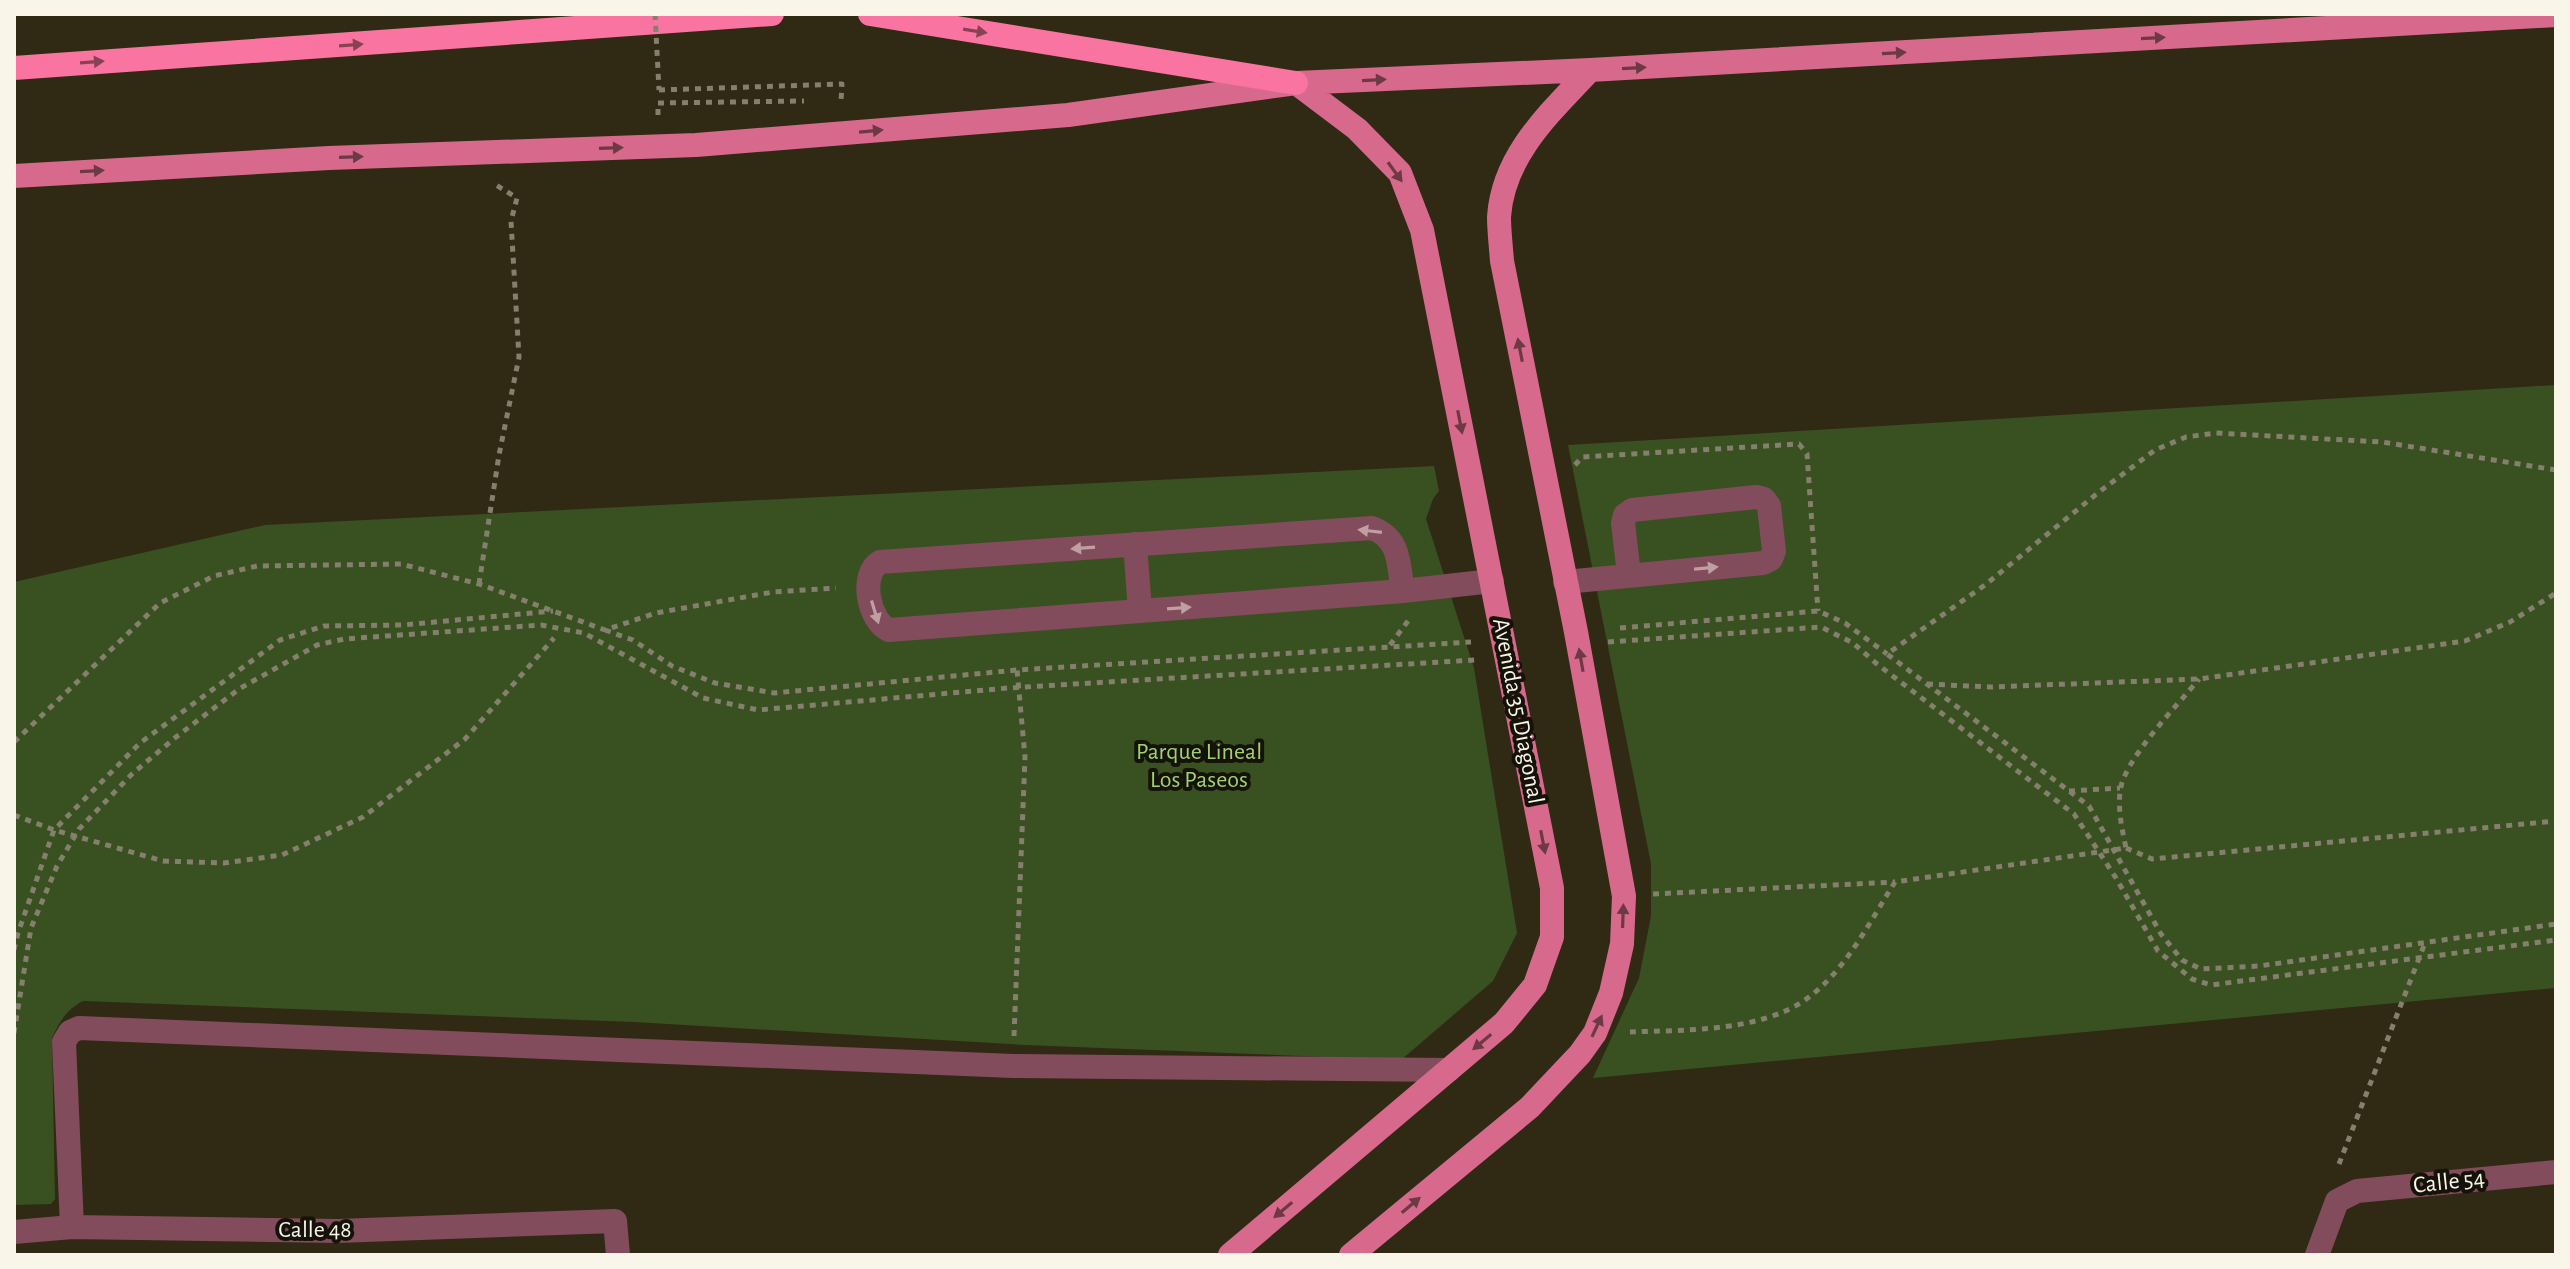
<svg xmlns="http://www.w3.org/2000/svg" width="2570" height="1269" viewBox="0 0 2570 1269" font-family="'Alegreya Sans',sans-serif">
<rect width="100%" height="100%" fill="#302914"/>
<!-- green -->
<path fill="#395021" d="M 2556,385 L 2556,988 L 1593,1078 L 1639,978 L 1651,916 L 1651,864 L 1568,445 Z
M 1434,466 L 1439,491 L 1433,499 L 1426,519 L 1474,668 L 1517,933 L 1493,981 L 1401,1060 L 1026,1045 L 634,1022 L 83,1001 C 66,1010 60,1021 52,1038 L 55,1199 L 51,1204 L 14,1205 L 14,582 L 265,525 Z"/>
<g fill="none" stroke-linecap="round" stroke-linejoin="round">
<!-- path -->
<path stroke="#857f6d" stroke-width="5" stroke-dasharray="6 6" stroke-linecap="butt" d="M 659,90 L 842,84 L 841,101 L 838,101
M 658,115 L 658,103 L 804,101
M 1575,465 L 1582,457 L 1799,444 L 1807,454 L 1818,611
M 2556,470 L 2382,442 L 2216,433 L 2186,437 L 2155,450 L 2099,492 L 1985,585 L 1887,654 L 2089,806 L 2161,934 L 2182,960 L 2201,969 L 2259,966 L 2556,924
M 479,584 L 499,455 L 519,357 L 511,221 L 517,198 L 496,185
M 1620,628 L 1818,611 L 1845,623 L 1887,654
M 605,630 L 633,640 L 672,666 L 715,683 L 774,693 L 1017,670 L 1471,642
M 1608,642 L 1821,627 L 1853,643 L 1877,664 L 2074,814 L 2116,878 L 2158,951 L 2192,979 L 2211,985 L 2556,940
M 1390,645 L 1408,621
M 1927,684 L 1990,687 L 2199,679 L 2465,641 L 2510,622 L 2556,593
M 14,742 L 160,603 L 214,576 L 257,566 L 401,564 L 479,584 L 605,630 L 656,613 L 773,592 L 836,588
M 2069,791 L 2120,788
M 14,815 L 54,830 L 163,861 L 224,863 L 282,855 L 363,817 L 465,739 L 554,638
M 2126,848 L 2152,859 L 2556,821
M 1653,894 L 1895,882
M 14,950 L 18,933 L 54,830 L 140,743 L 280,640 L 324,626 L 403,625 L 553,611
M 1630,1032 C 1683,1030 1759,1032 1805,1000 C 1845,972 1869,923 1895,882 L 2126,848 C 2122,829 2118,811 2120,792 C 2123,760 2178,705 2199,679
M 14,1033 L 31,928 L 57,866 L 79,829 L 132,774 L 176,737 L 239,689 L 317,645 L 344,639 L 541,625 L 584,633 L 703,698 L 758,710 L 1008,688 L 1475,660
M 1014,1036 L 1025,757 L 1017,670
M 2339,1164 L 2425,943"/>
<!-- minor -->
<path stroke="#824c5c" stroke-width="24" d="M 1135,544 L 1140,611
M 1565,582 L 1763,563 L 1771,559 L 1774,551 L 1769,506 L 1764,499 L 1756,497 L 1632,510 L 1625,515 L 1623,523 L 1629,575
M 1403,591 C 1398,564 1401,539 1372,528 L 880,562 C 859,574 869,622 889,630 L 1403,591 L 1492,581
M 72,1227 L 64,1042 L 70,1032 L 79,1028 L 1013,1066 L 1449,1070
M 14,1232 L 72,1227 L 338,1231 L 615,1221 L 618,1255
M 2317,1255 L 2337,1201 L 2357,1191 L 2556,1172"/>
<!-- major -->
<path stroke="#d7698d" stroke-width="24" d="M 14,176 L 329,158 L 696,145 L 1068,115 L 1296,83 L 1590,70 L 2556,15
M 1230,1255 L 1504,1023 L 1535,985 L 1552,937 L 1552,888 L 1422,230 L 1400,173 L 1357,129 L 1296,83
M 1351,1255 L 1530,1107 L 1580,1054 L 1595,1033 L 1611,993 L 1622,944 L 1624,896 L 1576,632 L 1502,261 C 1501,247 1499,231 1499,217 C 1503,155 1550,113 1590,70"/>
<!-- highway -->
<path stroke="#f974a0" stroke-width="24" d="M 870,14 L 1296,83
M 14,68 L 772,14"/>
<!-- path-bridge -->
<path stroke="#857f6d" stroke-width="5" stroke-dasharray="6 6" stroke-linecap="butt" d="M 655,14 L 659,90"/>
</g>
<!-- one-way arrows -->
<defs><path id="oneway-solid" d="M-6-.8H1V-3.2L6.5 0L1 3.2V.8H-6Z" transform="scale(2)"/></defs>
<g fill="#874354">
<use href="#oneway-solid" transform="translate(975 31) rotate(9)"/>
<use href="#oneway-solid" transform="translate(351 45) rotate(-4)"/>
<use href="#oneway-solid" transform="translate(92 62) rotate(-4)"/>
</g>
<g fill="#6c3944">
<use href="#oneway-solid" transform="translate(2153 38) rotate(-3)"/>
<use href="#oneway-solid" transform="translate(1894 53) rotate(-3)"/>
<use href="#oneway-solid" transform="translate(1634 68) rotate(-3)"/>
<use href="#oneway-solid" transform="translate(1374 80) rotate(-3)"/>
<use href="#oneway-solid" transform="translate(871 131) rotate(-5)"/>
<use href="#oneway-solid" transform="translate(611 148) rotate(-2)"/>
<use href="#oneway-solid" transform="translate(351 157) rotate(-2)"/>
<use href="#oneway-solid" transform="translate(92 171) rotate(-3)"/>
<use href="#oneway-solid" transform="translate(1395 172) rotate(54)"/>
<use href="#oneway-solid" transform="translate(1520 350) rotate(-101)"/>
<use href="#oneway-solid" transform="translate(1460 422) rotate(79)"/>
<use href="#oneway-solid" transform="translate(1581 660) rotate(-100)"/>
<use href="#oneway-solid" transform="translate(1543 842) rotate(79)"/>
<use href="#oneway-solid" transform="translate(1623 916) rotate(-88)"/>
<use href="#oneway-solid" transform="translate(1597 1026) rotate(-65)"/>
<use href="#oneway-solid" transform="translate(1482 1042) rotate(140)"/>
<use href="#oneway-solid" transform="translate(1411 1205) rotate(-40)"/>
<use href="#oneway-solid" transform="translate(1283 1210) rotate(140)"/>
</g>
<g fill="#bea0a2">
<use href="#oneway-solid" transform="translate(1370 531) rotate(-173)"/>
<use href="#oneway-solid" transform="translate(1083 548) rotate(176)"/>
<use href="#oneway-solid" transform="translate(1706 568) rotate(-5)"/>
<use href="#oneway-solid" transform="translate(1179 608) rotate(-4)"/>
<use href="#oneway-solid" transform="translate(875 612) rotate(73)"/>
</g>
<g text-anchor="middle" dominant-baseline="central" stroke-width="8" stroke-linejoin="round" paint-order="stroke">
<!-- street labels -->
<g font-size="24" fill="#f9f5e8" stroke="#151209">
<text transform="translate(1518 711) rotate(79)">Avenida 35 Diagonal</text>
<text transform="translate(2449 1182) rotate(-6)">Calle 54</text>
<text x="315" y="1230">Calle 48</text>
</g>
<!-- park labels -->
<g font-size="24" fill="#a2d270" stroke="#151209">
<text x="1199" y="752">Parque Lineal<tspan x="1199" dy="28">Los Paseos</tspan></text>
</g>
</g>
<!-- border -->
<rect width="2570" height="1269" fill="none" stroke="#f9f5e8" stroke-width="32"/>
</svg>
